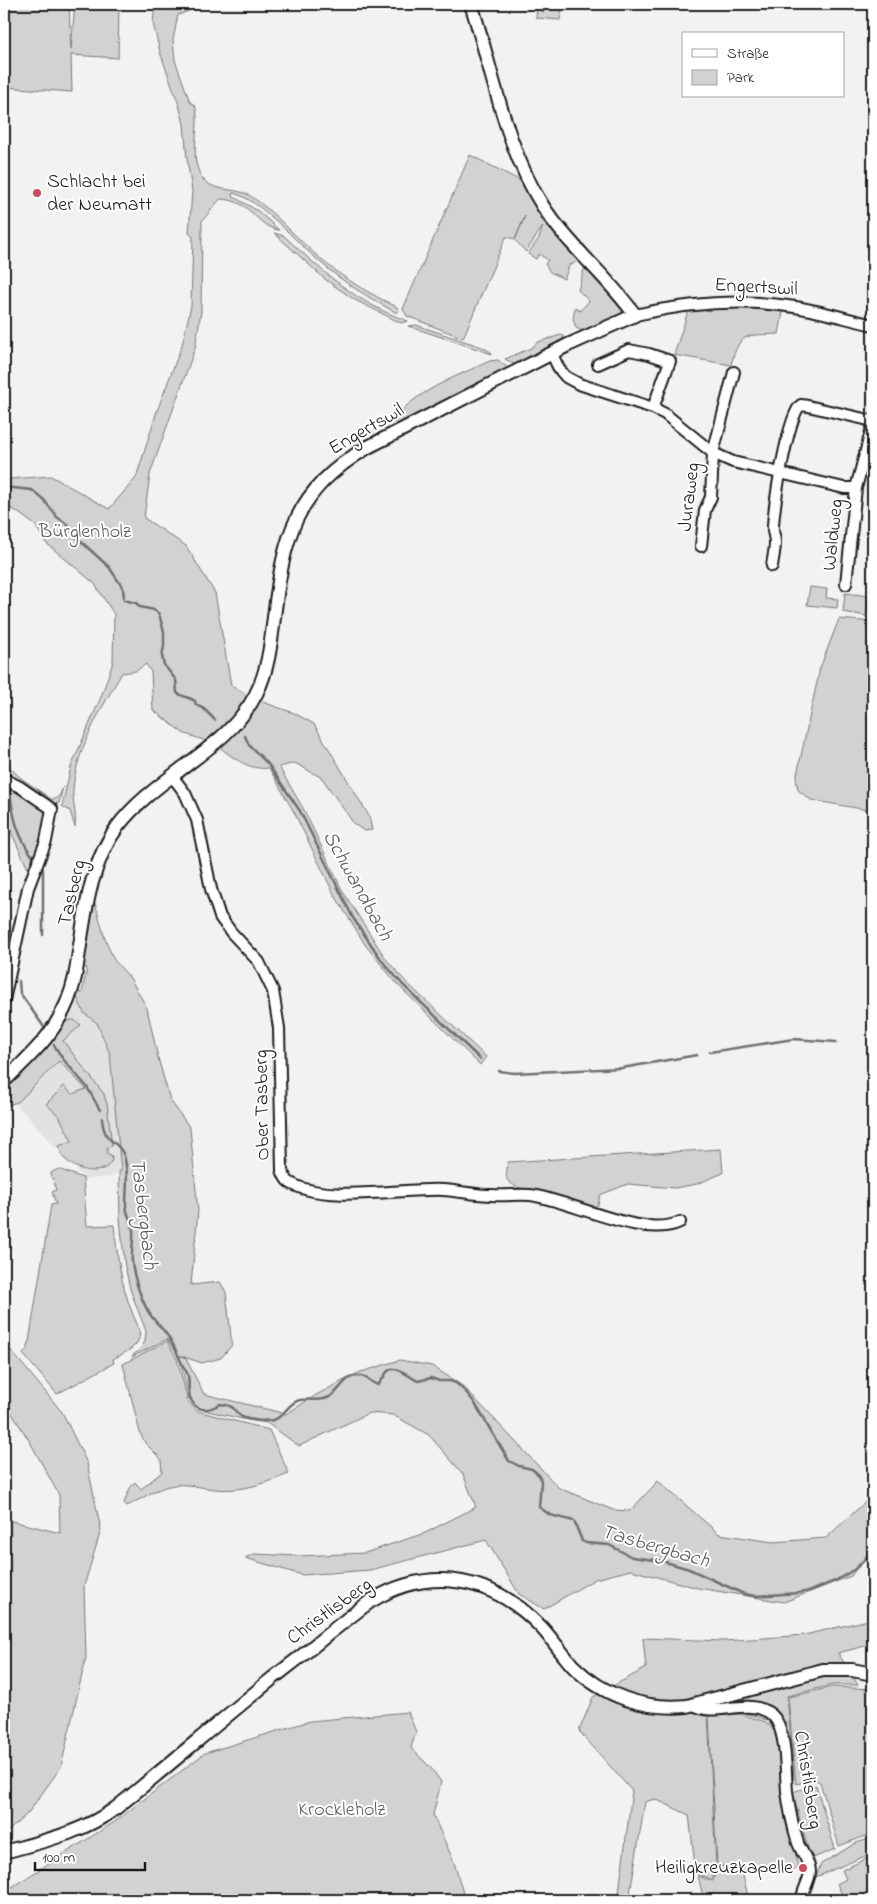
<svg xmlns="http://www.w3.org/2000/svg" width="877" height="1904" viewBox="0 0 877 1904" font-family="'Indie Flower',sans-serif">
<rect width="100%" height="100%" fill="#f2f2f2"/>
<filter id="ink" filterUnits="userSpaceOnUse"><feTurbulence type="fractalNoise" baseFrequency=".02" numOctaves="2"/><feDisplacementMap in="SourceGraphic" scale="10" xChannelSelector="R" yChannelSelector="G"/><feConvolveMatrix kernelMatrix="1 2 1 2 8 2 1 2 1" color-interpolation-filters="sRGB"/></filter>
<g filter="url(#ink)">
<!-- built -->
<path fill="#e2e2e2" d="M 70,995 L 76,998 L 84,1013 L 97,1023 L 110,1054 L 121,1171 L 112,1177 L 85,1179 L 4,1091 L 4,1085 L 41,1042 Z"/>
<!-- green -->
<path fill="#d2d2d2" stroke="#777" d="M 4,4 L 69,4 L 71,50 L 75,4 L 119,4 L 118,58 L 71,55 L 72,92 L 4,87 Z
M 155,4 L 201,4 L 199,7 L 178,15 L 173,40 L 175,60 L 190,102 L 195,105 C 202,125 188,155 201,176 C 211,194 237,186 252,197 C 278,215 298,240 323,261 C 346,280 370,294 397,307 L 399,311 L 397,313 C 369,298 344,283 320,262 C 297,243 260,199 233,193 L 232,196 L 258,211 L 279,230 C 255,227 253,200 220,199 L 202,221 L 201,312 L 195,348 L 150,474 L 144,518 L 186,546 L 215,593 L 231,685 L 249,696 L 238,713 L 209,742 L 183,733 L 153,710 L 151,672 L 146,664 L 136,671 L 122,673 C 102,707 76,750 73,789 C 72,802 77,814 75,827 L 70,811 L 62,806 L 71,767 L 101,697 L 113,662 L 114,614 L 94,583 L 46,543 L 35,525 L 16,511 L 4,505 L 4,476 L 10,479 L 51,476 L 109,509 L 136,478 L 157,411 L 182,345 L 191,306 L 193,237 L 189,233 L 192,191 L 187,159 L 184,124 L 179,105 L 160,52 L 153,23 Z
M 537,4 L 563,4 L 560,20 L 536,18 Z
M 470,155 L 523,182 L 544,223 L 555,230 L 579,259 L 572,265 L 570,264 L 564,279 L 550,272 L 545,264 L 548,260 L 539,254 L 536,259 L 528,254 L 539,238 L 543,226 L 526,252 L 515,240 L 525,216 L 515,239 L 506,237 L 463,338 L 407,316 L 403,309 Z
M 274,233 L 284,236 C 325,273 354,302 408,321 L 401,323 L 355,300 L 326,280 Z
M 585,266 L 623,309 L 621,315 L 587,333 L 576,328 L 573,319 L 575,307 L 580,311 L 589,301 L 578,290 Z
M 740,307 L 783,312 L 779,334 C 747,336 740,330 731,365 L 674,355 L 688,311 Z
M 416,325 L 482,347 L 491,352 L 492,354 L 408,326 Z
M 561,335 L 564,336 L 562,342 L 517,366 L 505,359 L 531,348 L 538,342 Z
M 498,360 L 509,369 L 397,427 L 394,421 C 409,394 461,374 490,361 Z
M 810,587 L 827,589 L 826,598 L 838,599 L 837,608 L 807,605 Z
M 845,593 L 869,596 L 866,616 L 843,612 Z
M 839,619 L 873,622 L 873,811 L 811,800 L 798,790 L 796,779 L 820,668 Z
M 4,644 L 8,648 L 11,670 L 4,700 Z
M 257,700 L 294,713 L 314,724 L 369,816 L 372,830 L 364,831 L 354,824 L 322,778 L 295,763 L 279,767 L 304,810 L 343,892 L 386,959 L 406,982 L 486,1057 L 480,1065 L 397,984 L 366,946 L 334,894 L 294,812 L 269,768 C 249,771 232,757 218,746 Z
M 4,762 L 21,778 L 51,799 L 55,799 L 60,795 L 63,787 L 59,803 L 52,804 L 47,811 L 49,818 L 32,868 L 29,871 L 12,834 L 4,786 Z
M 93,901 L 96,906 L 105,939 L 114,960 L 130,978 L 147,1008 L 158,1058 L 170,1100 L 190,1128 L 198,1211 L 191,1285 L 220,1282 L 226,1292 L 232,1345 L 221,1358 L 202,1363 L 178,1355 L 167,1339 L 132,1357 L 133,1355 L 141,1349 L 145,1341 L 146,1331 L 131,1292 L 125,1267 L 120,1219 L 119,1172 L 121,1171 L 110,1054 L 97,1023 L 84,1013 L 76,995 L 76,992 L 82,993 L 87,968 L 81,967 Z
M 70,1020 L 74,1020 L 81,1025 L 63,1041 L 104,1094 L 106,1102 L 107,1103 L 112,1146 L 107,1147 L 107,1154 L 111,1155 L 112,1160 C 104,1178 77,1171 66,1160 C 62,1156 60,1151 59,1146 L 72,1141 L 59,1116 L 46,1104 L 64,1086 L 72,1094 L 86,1089 L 59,1061 L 18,1102 L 4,1106 L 4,1089 L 49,1044 L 65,1022 Z
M 721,1149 L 723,1173 L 697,1184 L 675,1188 L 628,1184 L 600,1195 L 598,1205 L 590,1208 L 517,1187 C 503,1180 506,1177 508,1162 Z
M 58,1169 L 83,1178 L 87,1226 L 114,1225 C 117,1255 121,1284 132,1312 C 135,1321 143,1332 138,1341 C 133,1350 122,1354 113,1359 L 114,1363 L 57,1394 L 23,1354 L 28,1348 L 51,1205 L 56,1204 L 52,1192 L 56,1190 L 51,1173 Z
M 167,1341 L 177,1359 L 188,1401 L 197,1411 L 269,1430 L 289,1474 C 265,1483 242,1492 215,1489 C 200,1488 184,1482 169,1486 C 155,1489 140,1500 127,1506 L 124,1503 L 130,1488 L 135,1482 L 141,1489 L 162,1472 L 161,1459 L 145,1443 L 140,1433 L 123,1364 Z
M 4,1342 L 62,1412 L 87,1463 L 101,1530 L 84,1586 L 86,1657 L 61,1767 L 28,1813 L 4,1835 L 4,1519 L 60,1533 L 59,1495 L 30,1442 L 4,1401 Z
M 179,1356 L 185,1357 L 204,1394 L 286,1414 L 316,1395 L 358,1373 L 400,1360 L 432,1366 L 464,1387 L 559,1488 L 613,1510 L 630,1511 L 658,1481 L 719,1534 L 773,1542 L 826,1538 L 873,1495 L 873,1546 L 851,1576 L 784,1602 L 698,1588 L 631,1570 L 595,1579 L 544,1609 L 519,1594 L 486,1540 L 370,1570 L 302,1575 L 245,1558 L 254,1554 L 299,1556 L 365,1553 L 425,1533 L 476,1507 L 463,1474 L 429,1435 L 393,1415 L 369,1413 L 299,1446 L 267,1423 L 247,1420 L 199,1409 L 189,1399 Z
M 873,1619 L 873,1644 L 838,1653 L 858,1685 L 832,1685 L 787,1696 L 794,1779 L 782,1781 L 778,1733 L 767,1720 L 740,1712 L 708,1715 L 716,1865 L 712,1879 L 696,1874 L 689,1815 L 655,1799 L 645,1802 L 629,1900 L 618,1900 L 632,1791 L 579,1731 L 593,1697 L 646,1668 L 643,1638 L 725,1641 L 804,1635 Z
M 832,1687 L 873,1689 L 873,1833 L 839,1846 L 820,1782 L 816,1780 L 796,1784 L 788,1697 Z
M 408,1712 L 416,1732 L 411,1748 L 431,1768 L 441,1782 L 433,1815 L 454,1862 L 465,1900 L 4,1900 L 4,1892 L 113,1823 L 205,1753 L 310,1721 Z
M 740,1714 L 766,1722 L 777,1734 L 781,1781 L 798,1867 L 792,1872 L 741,1868 L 749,1900 L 704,1900 L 698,1876 L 713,1881 L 717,1866 L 725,1866 L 717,1865 L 709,1716 Z
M 816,1785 L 835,1849 L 811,1859 L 792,1792 Z
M 873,1838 L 873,1900 L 845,1900 L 837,1884 L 846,1879 L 842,1870 L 866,1859 L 865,1856 L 816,1877 L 821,1864 L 856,1843 Z"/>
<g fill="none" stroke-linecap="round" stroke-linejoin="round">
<!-- stream -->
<path stroke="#707070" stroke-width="2.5" d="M 543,11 L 544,4
M 4,487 L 32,490 L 44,500 L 57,517 L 67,524 L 76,537 L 109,567 L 123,588 L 124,600 L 136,603 L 140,607 L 154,610 L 159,614 L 164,632 L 164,646 L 162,656 L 164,665 L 176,680 L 177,693 C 183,697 189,697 195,701 L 196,705 L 203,708 L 215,720
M 245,736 L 249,745 L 268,764 L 300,811 L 353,918 L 383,962 L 403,985 L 480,1059
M 4,768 L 7,771 L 9,777
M 10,785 C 11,813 17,838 35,859
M 41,865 L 43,869 L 43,935
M 19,981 L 20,993 L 44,1027
M 54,1045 L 63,1059 L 87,1087 L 100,1110
M 710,1052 L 781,1041 L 794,1039 L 836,1042
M 499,1071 L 514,1073 L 622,1068 L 697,1055
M 102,1118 C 104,1146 119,1139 124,1156 C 129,1171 126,1189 126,1205 C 126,1214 132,1221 133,1230 C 134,1240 131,1251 132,1261 C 133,1276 143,1306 152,1317 C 158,1325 166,1332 171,1341 C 177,1351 180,1362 186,1371 C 191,1378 187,1389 190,1397 C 195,1413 209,1411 220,1404 C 239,1406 232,1412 242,1417 C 249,1420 265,1422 273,1420 C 282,1419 287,1405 297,1401 C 305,1398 315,1401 324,1399 C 340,1396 343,1373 361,1376 C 367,1377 372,1383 378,1385 C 382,1381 384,1375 388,1371 C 397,1364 410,1378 418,1381 L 431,1378 L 439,1381 L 450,1381 L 456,1383 L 466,1392 L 474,1402 L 509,1461 L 519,1466 L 532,1469 L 540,1476 L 541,1482 L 539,1507 L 550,1515 L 574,1521 L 582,1541 L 586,1543 L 609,1545 L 632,1557 L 662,1561 L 689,1569 L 744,1594 L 756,1596 L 798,1593 L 810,1591 L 835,1581 L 855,1569 L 873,1552"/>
<!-- minor casing -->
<g stroke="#1c1c1c" stroke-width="14">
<path id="minor" d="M 635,315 C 688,303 741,298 795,307 C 821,311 847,319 873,325
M 552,354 L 559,369 L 566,377 L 579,384 L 653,408 L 665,414 L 713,453 L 733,462 L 844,488 L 856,488
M 598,364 L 629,350 L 649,354 L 670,361 L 653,408
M 701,546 L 705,510 L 711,497 L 713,453 L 734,372
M 772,566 C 773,558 775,550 775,543 C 775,539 774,535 773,531 C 772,513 788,413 801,405 L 808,406 L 873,421
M 846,584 L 856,488 L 873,424
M 172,776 L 185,793 L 197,820 L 211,889 L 220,917 L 231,932 L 259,962 L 273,991 L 279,1028 L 282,1170 C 284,1175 285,1179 289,1182 C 322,1204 403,1188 443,1190 C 459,1191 476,1195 492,1195 C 505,1196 517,1194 530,1195 C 571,1200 642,1240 680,1222
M 4,779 L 20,787 L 52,809
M 4,1000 L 28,888 L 46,841 L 52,809
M 694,1705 C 715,1718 743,1698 768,1712 C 788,1723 785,1770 787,1791 C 789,1808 793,1827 798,1843 C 801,1852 810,1862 810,1871 C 810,1881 802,1890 802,1900"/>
</g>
<!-- major casing -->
<g stroke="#1c1c1c" stroke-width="16">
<path id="major" d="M 4,1081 C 37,1050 65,1024 75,977 C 84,927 86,869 118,826 C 134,805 155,789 176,773 C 206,750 239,728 256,694 C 268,671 271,643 274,617 C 284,536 294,491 368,447 L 568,345 L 635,315 C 608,277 570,247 544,208 C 505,148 493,71 471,4
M 4,1852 C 44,1841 82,1833 116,1808 C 169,1765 220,1721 273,1678 C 293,1663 313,1647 332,1631 C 345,1621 358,1610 371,1601 C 432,1564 495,1578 542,1628 C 553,1640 562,1654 573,1666 C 603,1696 644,1710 687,1706 L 823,1670 L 852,1670 L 873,1674"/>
</g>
<!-- minor -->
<use href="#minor" stroke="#fff" stroke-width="10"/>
<!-- major -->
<use href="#major" stroke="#fff" stroke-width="12"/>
</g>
</g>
<!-- markers -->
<g fill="#d1495b" stroke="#fff" stroke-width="2">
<circle cx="37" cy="193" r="5"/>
<circle cx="803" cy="1868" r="5"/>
</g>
<g text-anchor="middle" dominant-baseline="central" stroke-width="4" stroke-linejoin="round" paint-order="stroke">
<!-- poi labels -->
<g font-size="20" fill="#1c1c1c" stroke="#fff" text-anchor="start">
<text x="47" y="182">Schlacht bei<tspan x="47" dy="23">der Neumatt</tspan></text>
<text x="793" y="1868" text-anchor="end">Heiligkreuzkapelle</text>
</g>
<!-- street labels -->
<g font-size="20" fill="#1c1c1c" stroke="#fff">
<text transform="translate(756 288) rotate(3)">Engertswil</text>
<text transform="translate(367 430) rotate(-30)">Engertswil</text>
<text transform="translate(690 497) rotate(-83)">Juraweg</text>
<text transform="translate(834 535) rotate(-84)">Waldweg</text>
<text transform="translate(73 893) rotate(-77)">Tasberg</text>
<text transform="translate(263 1105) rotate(-91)">Ober Tasberg</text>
<text transform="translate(330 1612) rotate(-36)">Christlisberg</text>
<text transform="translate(807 1780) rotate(81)">Christlisberg</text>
</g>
<!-- park labels -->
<g font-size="20" fill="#5c5c5c" stroke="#fff">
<text x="85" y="532">Bürglenholz</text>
<text x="342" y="1810">Krockleholz</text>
</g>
<!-- water labels -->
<g font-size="21" font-style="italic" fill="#5b5b5b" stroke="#fff">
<text transform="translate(357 886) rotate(61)">Schwandbach</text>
<text transform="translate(143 1214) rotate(83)">Tasbergbach</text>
<text transform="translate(655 1547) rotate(16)">Tasbergbach</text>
</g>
</g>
<!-- margin -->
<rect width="877" height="1904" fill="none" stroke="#fff" stroke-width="20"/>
<rect x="10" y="10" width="857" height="1884" fill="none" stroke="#1c1c1c" stroke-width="2" filter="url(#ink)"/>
<!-- legend -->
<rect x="682" y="32" width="162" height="65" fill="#ffffff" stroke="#a4a4a4"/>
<rect x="692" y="49" width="25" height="8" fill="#ffffff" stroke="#a4a4a4"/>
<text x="727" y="58" font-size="15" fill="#1c1c1c">Straße</text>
<rect x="692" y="70" width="25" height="15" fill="#d2d2d2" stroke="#a4a4a4"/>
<text x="727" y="82" font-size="15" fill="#1c1c1c">Park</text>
<!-- scale -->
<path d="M35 1862v8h110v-8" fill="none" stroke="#1c1c1c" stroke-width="2.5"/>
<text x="42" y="1862" font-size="15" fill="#1c1c1c" stroke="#ffffff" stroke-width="4" paint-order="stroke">100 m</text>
</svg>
